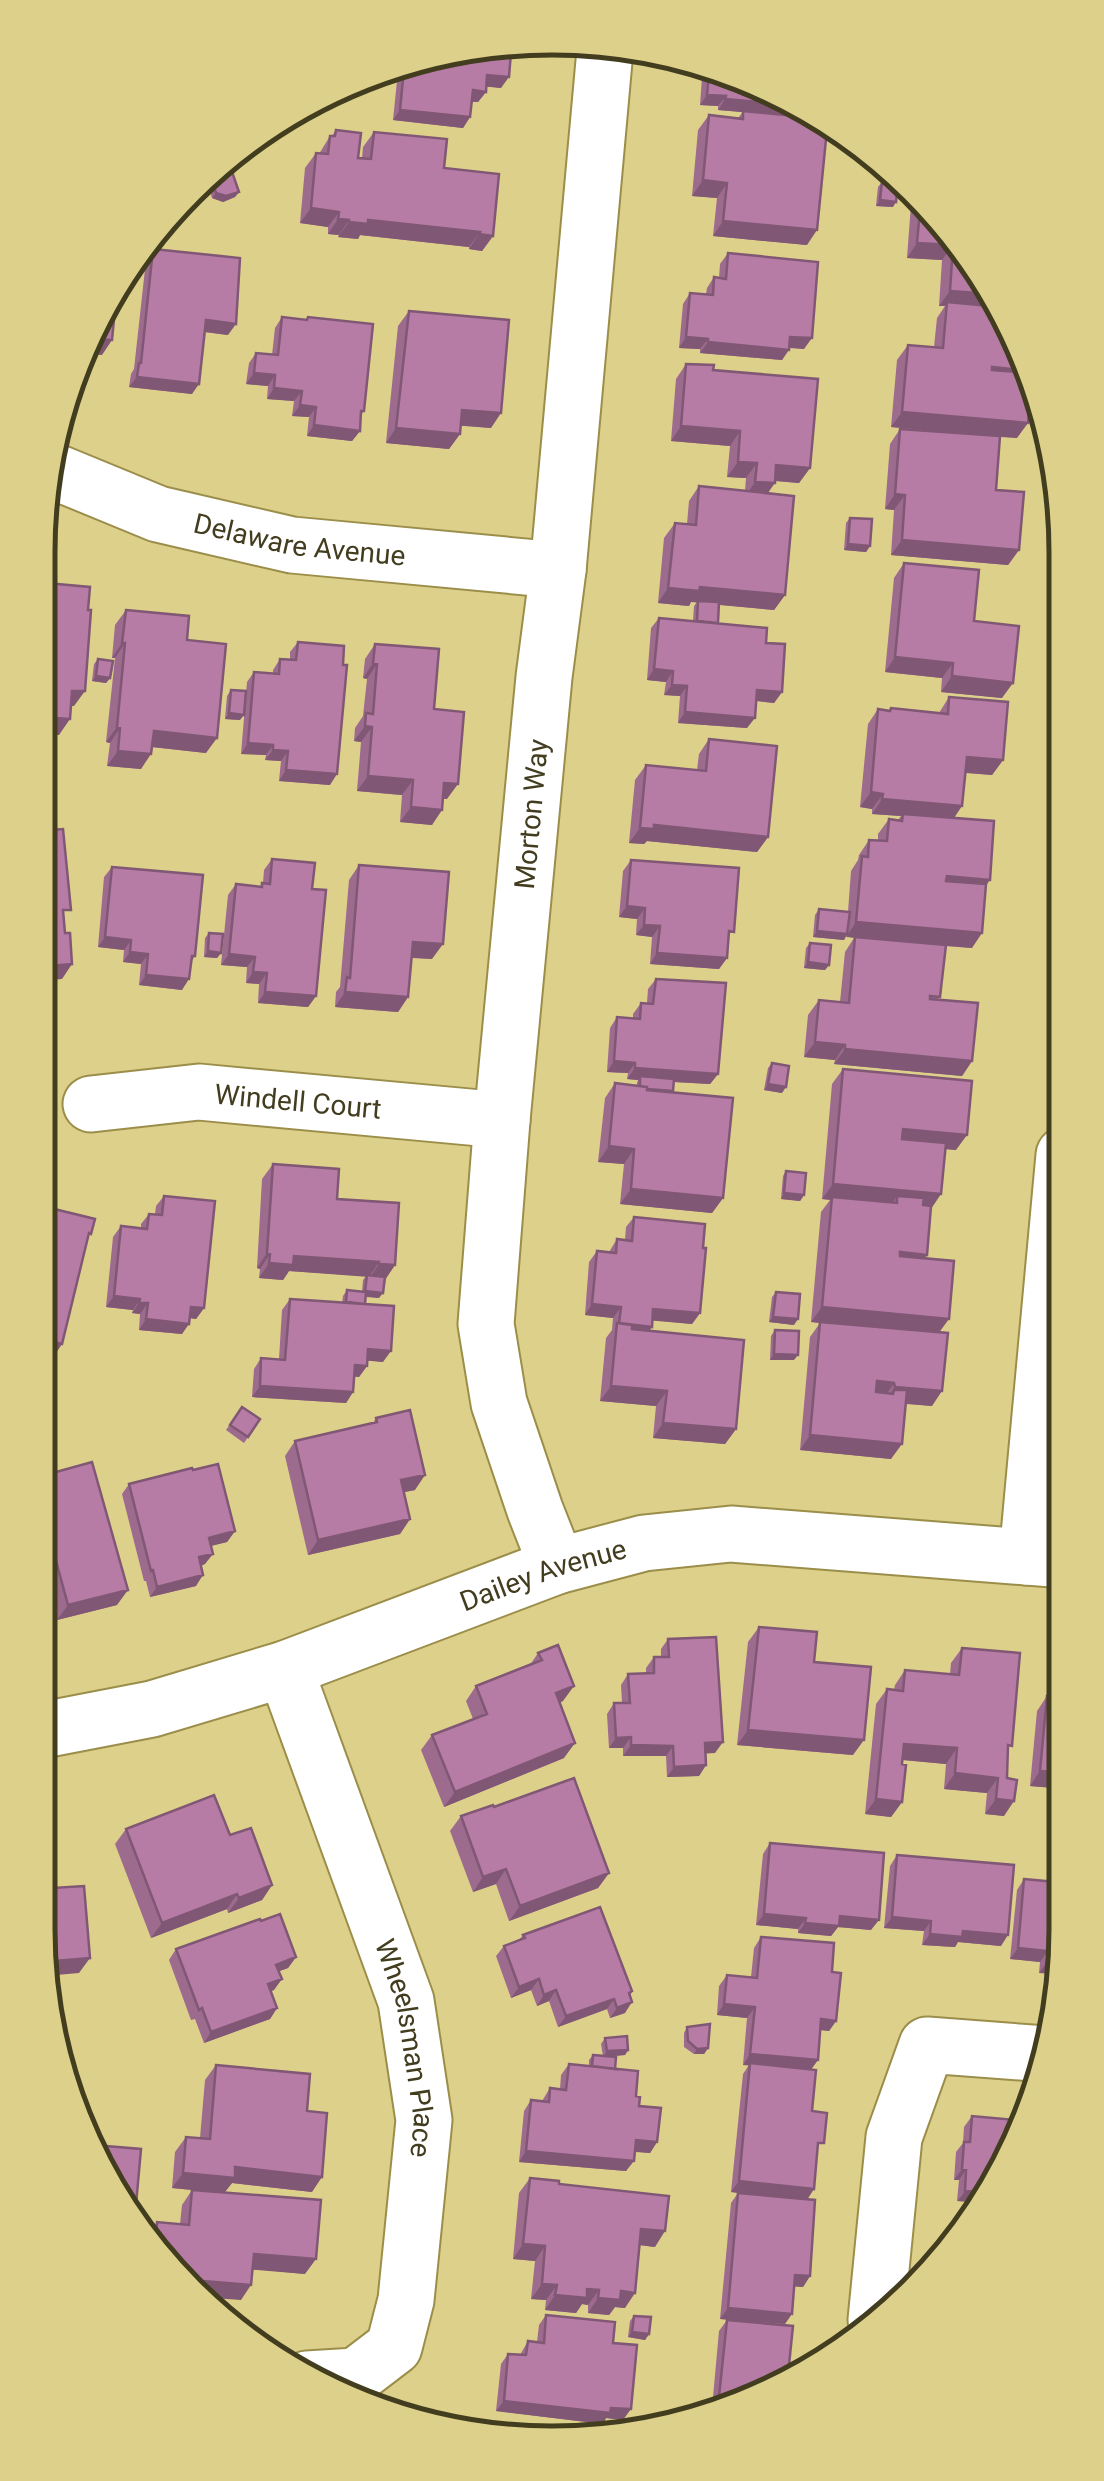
<svg xmlns="http://www.w3.org/2000/svg" width="1104" height="2481" viewBox="0 0 1104 2481" font-family="Roboto,sans-serif">
<rect width="100%" height="100%" fill="#ddd08a"/>
<g fill="none" stroke-linecap="round" stroke-linejoin="round">
<!-- minor casing -->
<g stroke="#9b8e4a" stroke-width="59">
<g id="minor">
<path id="s1" d="M 51,470 L 158,514 L 292,545 L 558,570"/>
<path id="s2" d="M 91,1104 L 199,1092 L 502,1120"/>
<path d="M 1027,1557 L 1064,1155"/>
<path id="s3" d="M 557,1566 L 535,1510 L 499,1403 L 486,1324 L 502,1120 L 544,677 L 558,570 L 605,50"/>
<path id="s4" d="M 285,1669 L 406,2001 L 424,2120 L 406,2300 L 394,2347 L 356,2376 L 307,2379"/>
<path id="s5" d="M 38,1731 L 152,1709 L 285,1669 L 557,1566 L 644,1543 L 731,1534 L 1065,1560"/>
<path d="M 876,2320 L 894,2137 L 927,2045 L 1046,2054"/>
</g>
</g>
<!-- minor -->
<use href="#minor" stroke="#fff" stroke-width="55"/>
</g>
<!-- wall -->
<path fill="#9d6b8e" d="M 512,40 L 501,88 L 486,86 L 486,92 L 478,102 L 472,102 L 470,117 L 463,128 L 393,120 L 398,71 Z
M 703,63 L 718,65 L 810,114 L 808,117 L 807,245 L 713,236 L 717,198 L 692,196 L 698,130 L 709,115 L 738,118 L 743,112 L 718,110 L 718,106 L 700,105 Z
M 336,130 L 358,158 L 362,158 L 363,147 L 374,132 L 444,168 L 493,236 L 482,251 L 469,249 L 469,247 L 360,235 L 358,239 L 338,237 L 339,235 L 328,234 L 328,227 L 300,223 L 305,168 L 316,153 L 319,154 L 330,136 L 332,136 Z
M 879,157 L 898,177 L 897,180 L 875,177 L 876,160 Z
M 214,175 L 239,192 L 235,197 L 223,202 L 212,198 L 207,182 Z
M 882,182 L 893,207 L 876,206 L 878,187 Z
M 912,191 L 960,238 L 1017,438 L 1000,437 L 996,490 L 1019,550 L 1008,565 L 891,555 L 894,510 L 885,509 L 890,444 L 900,429 L 982,435 L 891,427 L 897,360 L 908,345 L 934,347 L 937,318 L 945,306 L 939,306 L 942,260 L 907,258 Z
M 153,249 L 228,335 L 204,332 L 192,394 L 129,387 L 131,374 L 134,369 L 146,260 Z
M 728,253 L 804,349 L 789,348 L 782,360 L 700,353 L 700,349 L 679,348 L 683,304 L 690,293 L 706,294 L 707,288 L 714,277 L 719,278 L 720,264 Z
M 409,311 L 491,428 L 460,425 L 460,434 L 449,449 L 386,443 L 398,326 Z
M 282,317 L 364,411 L 361,415 L 360,431 L 352,441 L 307,436 L 309,417 L 292,416 L 294,401 L 267,399 L 268,386 L 246,384 L 249,363 L 256,353 L 272,355 L 275,328 Z
M 686,364 L 713,370 L 810,468 L 799,483 L 775,481 L 768,493 L 785,595 L 774,610 L 719,605 L 718,623 L 766,643 L 782,692 L 774,703 L 756,701 L 747,728 L 678,723 L 680,696 L 664,695 L 666,682 L 647,680 L 651,628 L 659,618 L 693,621 L 694,606 L 697,602 L 691,602 L 689,606 L 658,603 L 664,538 L 675,523 L 687,524 L 689,501 L 699,486 L 745,491 L 746,478 L 727,477 L 730,446 L 671,441 L 676,379 Z
M 850,518 L 870,546 L 866,552 L 844,550 L 846,523 Z
M 904,563 L 974,621 L 1002,698 L 941,692 L 942,678 L 885,672 L 894,578 Z
M 46,583 L 74,706 L 71,706 L 59,735 L 38,733 L 38,595 Z
M 126,610 L 187,640 L 206,753 L 152,747 L 141,769 L 107,766 L 110,743 L 106,742 L 115,658 L 112,658 L 115,625 Z
M 298,642 L 330,785 L 279,781 L 281,761 L 265,760 L 266,755 L 241,754 L 247,682 L 254,672 L 273,673 L 273,670 L 280,659 L 290,660 L 290,652 Z
M 375,644 L 434,709 L 447,799 L 443,799 L 432,825 L 400,822 L 402,795 L 357,791 L 361,742 L 354,741 L 355,728 L 363,716 L 367,679 L 363,678 L 365,659 Z
M 98,659 L 110,678 L 106,683 L 92,681 L 94,664 Z
M 231,690 L 240,720 L 225,719 L 227,696 Z
M 949,697 L 1003,760 L 992,775 L 966,773 L 954,818 L 986,885 L 972,948 L 945,946 L 938,1000 L 972,1061 L 962,1076 L 834,1064 L 835,1060 L 804,1057 L 808,1015 L 819,1000 L 840,1002 L 845,952 L 854,938 L 846,936 L 844,940 L 813,937 L 815,915 L 819,909 L 848,912 L 851,871 L 858,860 L 859,855 L 869,840 L 878,840 L 878,834 L 889,819 L 898,820 L 901,816 L 872,814 L 872,809 L 860,807 L 868,724 L 878,709 L 889,710 L 891,708 L 939,713 Z
M 709,739 L 768,837 L 757,852 L 647,841 L 644,844 L 629,843 L 635,780 L 646,765 L 697,770 L 699,754 Z
M 272,859 L 312,889 L 316,996 L 308,1007 L 258,1003 L 259,984 L 246,983 L 247,967 L 221,965 L 228,895 L 236,884 L 259,887 L 263,883 L 264,870 Z
M 631,860 L 729,939 L 727,958 L 719,969 L 650,964 L 652,937 L 636,935 L 637,919 L 619,917 L 623,871 Z
M 359,865 L 432,959 L 412,958 L 408,997 L 398,1012 L 335,1007 L 336,992 L 340,987 L 349,880 Z
M 112,867 L 195,956 L 191,962 L 182,990 L 139,985 L 141,964 L 123,962 L 124,950 L 98,947 L 104,877 Z
M 209,933 L 221,953 L 217,958 L 204,957 L 205,938 Z
M 810,943 L 829,965 L 825,970 L 804,968 L 806,948 Z
M 656,979 L 718,1074 L 710,1084 L 674,1082 L 673,1092 L 723,1198 L 712,1213 L 620,1204 L 624,1164 L 598,1162 L 605,1098 L 615,1083 L 636,1086 L 638,1080 L 627,1079 L 628,1073 L 607,1072 L 610,1028 L 617,1017 L 633,1018 L 633,1014 L 641,1003 L 647,1003 L 648,989 Z
M 772,1063 L 782,1093 L 764,1090 L 768,1068 Z
M 843,1069 L 956,1150 L 945,1149 L 931,1209 L 924,1258 L 939,1333 L 932,1406 L 906,1404 L 891,1459 L 800,1450 L 810,1337 L 820,1323 L 811,1322 L 821,1212 L 830,1200 L 822,1199 L 832,1084 Z
M 273,1164 L 337,1199 L 395,1265 L 385,1279 L 379,1298 L 366,1297 L 365,1304 L 383,1362 L 367,1360 L 367,1366 L 359,1377 L 354,1376 L 353,1392 L 346,1403 L 252,1397 L 254,1369 L 261,1358 L 279,1359 L 282,1310 L 290,1299 L 342,1303 L 343,1296 L 347,1290 L 362,1292 L 363,1280 L 366,1276 L 289,1271 L 283,1280 L 259,1278 L 260,1269 L 257,1268 L 262,1179 Z
M 786,1171 L 804,1195 L 800,1201 L 781,1199 L 783,1176 Z
M 164,1196 L 204,1308 L 196,1319 L 190,1318 L 182,1334 L 139,1330 L 140,1314 L 132,1313 L 133,1310 L 106,1307 L 113,1237 L 121,1226 L 141,1228 L 141,1224 L 149,1214 L 155,1214 L 156,1206 Z
M 634,1217 L 703,1248 L 700,1313 L 692,1324 L 652,1320 L 652,1327 L 649,1331 L 736,1429 L 725,1444 L 653,1438 L 656,1406 L 600,1401 L 606,1338 L 612,1330 L 613,1318 L 585,1315 L 589,1262 L 597,1251 L 609,1252 L 617,1239 L 625,1240 L 626,1227 Z
M 776,1292 L 794,1325 L 769,1322 L 772,1297 Z
M 775,1330 L 794,1360 L 770,1360 L 771,1336 Z
M 242,1407 L 260,1419 L 244,1443 L 226,1430 Z
M 376,1418 L 415,1490 L 404,1492 L 410,1519 L 400,1534 L 308,1555 L 285,1456 L 295,1441 L 373,1423 Z
M 38,1477 L 117,1605 L 57,1620 L 41,1561 Z
M 129,1484 L 235,1531 L 227,1542 L 211,1546 L 205,1564 L 201,1566 L 196,1586 L 150,1597 L 146,1581 L 144,1581 L 122,1494 Z
M 759,1627 L 814,1662 L 853,1755 L 737,1745 L 748,1642 Z
M 668,1639 L 715,1753 L 706,1753 L 706,1765 L 699,1776 L 667,1777 L 666,1756 L 623,1756 L 623,1748 L 609,1748 L 607,1714 L 614,1703 L 622,1703 L 621,1685 L 628,1674 L 646,1673 L 646,1668 L 654,1657 L 661,1657 L 661,1649 Z
M 962,1648 L 1008,1752 L 1004,1816 L 985,1814 L 987,1793 L 944,1789 L 946,1764 L 902,1760 L 902,1802 L 891,1817 L 865,1814 L 876,1704 L 887,1689 L 894,1690 L 895,1685 L 905,1670 L 950,1674 L 951,1663 Z
M 538,1653 L 563,1701 L 559,1703 L 564,1758 L 444,1807 L 421,1750 L 432,1735 L 473,1719 L 466,1701 L 476,1686 L 530,1665 Z
M 1047,1696 L 1066,1789 L 1030,1786 L 1037,1711 Z
M 494,1807 L 609,1873 L 598,1888 L 509,1921 L 496,1884 L 473,1892 L 450,1831 L 461,1816 Z
M 126,1829 L 230,1835 L 272,1885 L 262,1900 L 228,1913 L 227,1909 L 151,1938 L 115,1844 Z
M 770,1843 L 871,1930 L 838,1927 L 831,1936 L 798,1933 L 798,1929 L 756,1925 L 763,1854 Z
M 897,1855 L 1001,1946 L 958,1942 L 955,1947 L 922,1945 L 924,1931 L 884,1928 L 890,1866 Z
M 1024,1879 L 1059,1974 L 1039,1973 L 1040,1962 L 1010,1959 L 1017,1890 Z
M 523,1935 L 632,1991 L 625,2013 L 610,2018 L 607,2009 L 558,2027 L 549,2001 L 537,2006 L 531,1990 L 511,1998 L 496,1956 L 504,1946 L 519,1940 Z
M 761,1937 L 832,1972 L 836,2021 L 829,2031 L 820,2030 L 818,2060 L 810,2070 L 812,2111 L 818,2152 L 807,2199 L 810,2276 L 803,2287 L 794,2286 L 785,2324 L 720,2319 L 731,2203 L 738,2193 L 731,2192 L 743,2074 L 749,2065 L 743,2065 L 747,2018 L 717,2015 L 719,1986 L 727,1975 L 751,1977 L 754,1948 Z
M 176,1949 L 296,1957 L 288,1968 L 279,1971 L 274,1990 L 271,1991 L 277,2008 L 270,2019 L 204,2043 L 195,2019 L 191,2020 L 169,1960 Z
M 687,2027 L 708,2048 L 704,2054 L 694,2054 L 684,2047 L 684,2033 Z
M 605,2038 L 628,2050 L 625,2055 L 611,2056 L 615,2068 L 636,2096 L 657,2142 L 650,2153 L 635,2152 L 626,2171 L 519,2162 L 524,2111 L 531,2100 L 542,2101 L 550,2088 L 560,2089 L 561,2075 L 569,2064 L 589,2066 L 589,2060 L 593,2055 L 603,2056 L 601,2044 Z
M 216,2065 L 307,2111 L 312,2192 L 232,2183 L 225,2192 L 305,2274 L 253,2269 L 241,2300 L 165,2268 L 147,2237 L 157,2222 L 180,2224 L 182,2205 L 192,2190 L 172,2188 L 175,2152 L 186,2137 L 200,2138 L 205,2080 Z
M 1015,2114 L 1027,2115 L 957,2201 L 959,2180 L 954,2180 L 956,2152 L 963,2143 L 964,2127 L 972,2116 L 1011,2120 Z
M 530,2178 L 559,2184 L 655,2247 L 640,2245 L 625,2308 L 615,2307 L 609,2315 L 588,2313 L 588,2305 L 582,2304 L 576,2313 L 545,2310 L 546,2300 L 531,2299 L 535,2261 L 513,2259 L 519,2193 Z
M 546,2315 L 613,2343 L 623,2420 L 606,2418 L 603,2424 L 496,2411 L 501,2364 L 508,2354 L 520,2355 L 528,2341 L 537,2342 L 539,2325 Z
M 634,2316 L 649,2334 L 645,2340 L 628,2337 L 630,2321 Z
M 727,2320 L 789,2365 L 803,2377 L 712,2408 L 719,2331 Z"/>
<!-- shaded-wall -->
<path fill="#805774" d="M 487,75 L 509,77 L 501,88 L 479,86 Z
M 473,90 L 486,92 L 478,102 L 465,101 Z
M 707,95 L 726,96 L 718,106 L 700,105 Z
M 725,99 L 792,105 L 810,114 L 808,118 L 718,110 Z
M 400,110 L 470,117 L 463,128 L 393,120 Z
M 879,172 L 895,173 L 898,177 L 897,180 L 875,177 Z
M 703,180 L 727,183 L 717,198 L 692,196 Z
M 239,192 L 235,197 L 223,202 L 212,198 L 216,193 Z
M 880,200 L 896,202 L 893,207 L 876,206 Z
M 311,208 L 339,212 L 328,227 L 300,223 Z
M 338,219 L 349,220 L 339,235 L 328,234 Z
M 368,220 L 480,232 L 469,247 L 360,235 L 358,239 L 338,237 L 349,222 Z
M 723,221 L 817,230 L 807,245 L 713,236 Z
M 479,234 L 493,236 L 482,251 L 469,249 Z
M 917,243 L 953,245 L 942,260 L 907,258 Z
M 950,291 L 992,294 L 1002,311 L 947,302 L 945,306 L 939,306 Z
M 206,320 L 236,324 L 228,335 L 198,331 Z
M 686,337 L 708,339 L 700,349 L 679,348 Z
M 790,337 L 812,338 L 804,349 L 783,347 Z
M 92,339 L 112,340 L 102,355 L 84,354 Z
M 708,342 L 789,350 L 782,360 L 700,353 Z
M 992,367 L 1031,371 L 1033,375 L 981,382 Z
M 254,373 L 275,375 L 268,386 L 246,384 Z
M 137,377 L 199,384 L 192,394 L 129,387 Z
M 274,388 L 302,391 L 294,401 L 267,399 Z
M 300,405 L 316,407 L 309,417 L 292,416 Z
M 462,410 L 501,413 L 491,428 L 451,425 Z
M 902,412 L 1028,423 L 1017,438 L 891,427 Z
M 314,425 L 360,431 L 352,441 L 307,436 Z
M 681,426 L 740,431 L 730,446 L 671,441 Z
M 396,428 L 460,434 L 449,449 L 386,443 Z
M 738,462 L 757,463 L 746,478 L 727,477 Z
M 776,465 L 810,468 L 799,483 L 766,480 Z
M 755,482 L 775,483 L 764,498 L 745,497 Z
M 895,494 L 905,495 L 894,510 L 885,509 Z
M 902,540 L 1019,550 L 1008,565 L 891,555 Z
M 848,544 L 870,546 L 866,552 L 844,550 Z
M 700,587 L 785,595 L 774,610 L 691,602 L 689,606 L 658,603 L 668,588 Z
M 122,643 L 125,643 L 115,658 L 112,658 Z
M 895,657 L 953,663 L 942,678 L 885,672 Z
M 373,663 L 377,664 L 367,679 L 363,678 Z
M 654,669 L 673,671 L 666,682 L 647,680 Z
M 96,676 L 110,678 L 106,683 L 92,681 Z
M 952,676 L 1013,683 L 1002,698 L 941,692 Z
M 672,685 L 687,686 L 680,696 L 664,695 Z
M 757,690 L 782,692 L 774,703 L 750,700 Z
M 72,691 L 85,691 L 74,706 L 61,706 Z
M 685,712 L 755,718 L 747,728 L 678,723 Z
M 229,713 L 244,715 L 240,720 L 225,719 Z
M 38,717 L 70,719 L 59,735 L 38,733 Z
M 365,726 L 372,727 L 361,742 L 354,741 Z
M 117,727 L 120,728 L 110,743 L 106,742 Z
M 154,731 L 217,738 L 206,753 L 143,746 Z
M 248,743 L 273,745 L 266,755 L 241,754 Z
M 273,750 L 288,751 L 281,761 L 265,760 Z
M 118,751 L 151,754 L 141,769 L 107,766 Z
M 967,757 L 1003,760 L 992,775 L 957,772 Z
M 286,770 L 337,774 L 330,785 L 279,781 Z
M 368,776 L 413,780 L 402,795 L 357,791 Z
M 444,783 L 458,784 L 447,799 L 433,798 Z
M 871,792 L 883,794 L 872,809 L 860,807 Z
M 882,799 L 962,806 L 952,821 L 903,814 L 901,816 L 872,814 Z
M 411,807 L 442,810 L 432,825 L 400,822 Z
M 654,825 L 768,837 L 757,852 L 647,841 L 644,844 L 629,843 L 640,828 Z
M 947,876 L 990,880 L 979,895 L 936,891 Z
M 627,906 L 645,908 L 637,919 L 619,917 Z
M 856,922 L 982,933 L 972,948 L 846,937 Z
M 644,925 L 660,926 L 652,937 L 636,935 Z
M 817,931 L 847,934 L 844,940 L 813,937 Z
M 105,937 L 131,940 L 124,950 L 98,947 Z
M 413,942 L 443,944 L 432,959 L 402,957 Z
M 208,951 L 221,953 L 217,958 L 204,957 Z
M 130,952 L 148,954 L 141,964 L 123,962 Z
M 657,953 L 727,958 L 719,969 L 650,964 Z
M 229,954 L 255,957 L 247,967 L 221,965 Z
M 808,962 L 829,965 L 825,970 L 804,968 Z
M 72,964 L 62,979 L 38,981 L 38,967 Z
M 253,972 L 267,973 L 259,984 L 246,983 Z
M 146,975 L 189,979 L 182,990 L 139,985 Z
M 265,992 L 316,996 L 308,1007 L 258,1003 Z
M 345,992 L 408,997 L 398,1012 L 335,1007 Z
M 815,1042 L 845,1045 L 835,1060 L 804,1057 Z
M 845,1049 L 972,1061 L 962,1076 L 834,1064 Z
M 614,1061 L 635,1063 L 628,1073 L 607,1072 Z
M 635,1068 L 718,1074 L 710,1084 L 640,1080 L 640,1076 L 638,1080 L 627,1079 Z
M 768,1084 L 786,1087 L 782,1093 L 764,1090 Z
M 903,1129 L 967,1135 L 956,1150 L 892,1144 Z
M 609,1146 L 634,1149 L 624,1164 L 598,1162 Z
M 833,1184 L 941,1194 L 931,1209 L 897,1203 L 897,1196 L 891,1205 L 822,1199 Z
M 631,1189 L 723,1198 L 712,1213 L 620,1204 Z
M 784,1193 L 804,1195 L 800,1201 L 781,1199 Z
M 900,1252 L 927,1255 L 916,1270 L 890,1267 Z
M 267,1253 L 270,1254 L 260,1269 L 257,1268 Z
M 294,1256 L 379,1262 L 369,1277 L 289,1271 L 283,1280 L 259,1278 L 269,1263 Z
M 379,1264 L 395,1265 L 385,1280 L 369,1279 Z
M 365,1291 L 383,1293 L 379,1298 L 361,1296 Z
M 114,1296 L 140,1299 L 133,1310 L 106,1307 Z
M 139,1303 L 148,1303 L 140,1314 L 132,1313 Z
M 592,1304 L 621,1307 L 613,1318 L 585,1315 Z
M 191,1307 L 204,1308 L 196,1319 L 183,1317 Z
M 822,1307 L 949,1319 L 938,1334 L 811,1322 Z
M 653,1309 L 700,1313 L 692,1324 L 646,1320 Z
M 773,1317 L 798,1319 L 794,1325 L 769,1322 Z
M 146,1319 L 189,1324 L 182,1334 L 139,1330 Z
M 619,1323 L 652,1327 L 644,1337 Z
M 38,1338 L 62,1344 L 52,1359 L 38,1356 Z
M 368,1349 L 391,1351 L 383,1362 L 360,1360 Z
M 774,1354 L 798,1355 L 794,1360 L 770,1360 Z
M 355,1365 L 367,1366 L 359,1377 L 348,1376 Z
M 877,1381 L 894,1383 L 884,1398 L 866,1396 Z
M 260,1386 L 353,1392 L 346,1403 L 252,1397 Z
M 611,1386 L 667,1391 L 656,1406 L 600,1401 Z
M 895,1387 L 942,1391 L 932,1406 L 888,1402 L 893,1394 L 894,1390 L 886,1402 L 884,1402 Z
M 663,1423 L 736,1429 L 725,1444 L 653,1438 Z
M 810,1435 L 902,1444 L 891,1459 L 800,1450 Z
M 425,1475 L 415,1490 L 390,1495 L 401,1480 Z
M 410,1519 L 400,1534 L 308,1555 L 318,1540 Z
M 235,1531 L 227,1542 L 202,1548 L 209,1538 Z
M 52,1546 L 41,1561 L 38,1562 L 38,1550 Z
M 213,1554 L 205,1564 L 192,1568 L 199,1557 Z
M 203,1575 L 196,1586 L 150,1597 L 157,1587 Z
M 128,1590 L 117,1605 L 57,1620 L 68,1605 Z
M 574,1686 L 563,1701 L 545,1708 L 556,1693 Z
M 748,1730 L 864,1740 L 853,1755 L 737,1745 Z
M 631,1737 L 623,1748 L 609,1748 L 616,1738 Z
M 723,1742 L 715,1753 L 698,1754 L 705,1743 Z
M 575,1743 L 564,1758 L 444,1807 L 455,1792 Z
M 904,1744 L 957,1748 L 946,1764 L 893,1759 Z
M 631,1745 L 673,1746 L 666,1756 L 623,1756 Z
M 706,1765 L 699,1776 L 667,1777 L 674,1767 Z
M 1040,1771 L 1066,1773 L 1066,1789 L 1030,1786 Z
M 955,1773 L 998,1778 L 987,1793 L 944,1789 Z
M 876,1799 L 902,1802 L 891,1817 L 865,1814 Z
M 996,1799 L 1014,1801 L 1004,1816 L 985,1814 Z
M 506,1869 L 496,1884 L 473,1892 L 483,1877 Z
M 609,1873 L 598,1888 L 509,1921 L 520,1906 Z
M 272,1885 L 262,1900 L 228,1913 L 239,1898 Z
M 237,1894 L 227,1909 L 151,1938 L 162,1923 Z
M 764,1914 L 806,1918 L 798,1929 L 756,1925 Z
M 840,1916 L 879,1920 L 871,1930 L 838,1927 L 831,1936 L 798,1933 L 805,1923 Z
M 892,1917 L 931,1921 L 924,1931 L 884,1928 Z
M 963,1931 L 1008,1935 L 1001,1946 L 958,1942 L 955,1947 L 922,1945 L 930,1934 Z
M 1018,1948 L 1048,1951 L 1040,1962 L 1010,1959 Z
M 296,1957 L 288,1968 L 269,1975 L 276,1965 Z
M 90,1958 L 79,1973 L 45,1976 L 43,1962 Z
M 1047,1962 L 1061,1963 L 1059,1974 L 1039,1973 Z
M 282,1979 L 274,1990 L 261,1995 L 268,1984 Z
M 539,1979 L 531,1990 L 511,1998 L 519,1987 Z
M 556,1990 L 549,2001 L 537,2006 L 544,1995 Z
M 614,1999 L 607,2009 L 558,2027 L 566,2016 Z
M 632,2002 L 625,2013 L 610,2018 L 617,2008 Z
M 724,2004 L 755,2007 L 747,2018 L 717,2015 Z
M 277,2008 L 270,2019 L 204,2043 L 211,2032 Z
M 821,2019 L 836,2021 L 829,2031 L 813,2029 Z
M 708,2048 L 704,2054 L 694,2054 L 697,2049 Z
M 628,2050 L 625,2055 L 603,2057 L 607,2051 Z
M 750,2054 L 818,2060 L 810,2071 L 743,2065 Z
M 636,2140 L 657,2142 L 650,2153 L 628,2151 Z
M 526,2151 L 634,2161 L 626,2171 L 519,2162 Z
M 235,2167 L 322,2177 L 312,2192 L 232,2183 L 224,2193 L 172,2188 L 183,2173 Z
M 962,2169 L 966,2170 L 959,2180 L 954,2180 Z
M 739,2181 L 814,2189 L 807,2200 L 731,2192 Z
M 965,2191 L 983,2192 L 977,2203 L 957,2201 Z
M 641,2229 L 665,2231 L 655,2247 L 631,2244 Z
M 523,2244 L 545,2246 L 535,2261 L 513,2259 Z
M 254,2254 L 316,2259 L 305,2274 L 244,2269 Z
M 795,2275 L 810,2276 L 803,2287 L 788,2286 Z
M 179,2279 L 251,2285 L 241,2300 L 200,2297 Z
M 542,2284 L 557,2285 L 546,2300 L 531,2299 Z
M 587,2289 L 599,2290 L 588,2305 L 582,2304 L 576,2313 L 545,2310 L 555,2295 Z
M 621,2291 L 635,2293 L 625,2308 L 615,2307 L 609,2315 L 588,2313 L 598,2298 Z
M 728,2308 L 792,2314 L 785,2324 L 720,2319 Z
M 632,2332 L 649,2334 L 645,2340 L 628,2337 Z
M 504,2401 L 611,2408 L 631,2409 L 623,2420 L 606,2418 L 603,2424 L 496,2411 Z"/>
<!-- building -->
<path fill="#b77ca5" stroke="#805774" stroke-width="2.5" d="M 512,40 L 509,77 L 487,75 L 486,92 L 473,90 L 470,117 L 400,110 L 404,69 Z
M 710,64 L 718,65 L 792,105 L 725,99 L 726,96 L 707,95 Z
M 743,111 L 816,118 L 825,122 L 824,129 L 827,129 L 817,230 L 723,221 L 727,183 L 703,180 L 709,115 L 743,119 Z
M 336,130 L 361,133 L 358,158 L 371,159 L 374,132 L 447,139 L 444,168 L 499,174 L 493,236 L 479,234 L 480,232 L 368,220 L 368,224 L 349,222 L 349,220 L 338,219 L 339,212 L 311,208 L 316,153 L 328,154 L 330,136 L 335,136 Z
M 880,159 L 895,173 L 879,172 Z
M 231,169 L 239,192 L 226,196 L 216,193 L 211,178 Z
M 882,182 L 898,182 L 896,202 L 880,200 Z
M 921,199 L 960,238 L 992,294 L 950,291 L 953,245 L 917,243 Z
M 153,249 L 240,258 L 236,324 L 206,320 L 199,384 L 137,377 L 139,363 L 141,363 Z
M 728,253 L 818,262 L 812,338 L 790,337 L 789,350 L 708,342 L 708,339 L 686,337 L 690,293 L 713,295 L 714,277 L 726,279 Z
M 947,302 L 1000,307 L 1027,355 L 1031,371 L 992,367 L 992,370 L 1032,373 L 1028,423 L 902,412 L 908,345 L 943,348 Z
M 111,306 L 111,309 L 115,309 L 112,340 L 92,339 Z
M 409,311 L 509,320 L 501,413 L 462,410 L 460,434 L 396,428 Z
M 282,317 L 307,320 L 308,317 L 373,324 L 364,411 L 361,411 L 360,431 L 314,425 L 316,407 L 300,405 L 302,391 L 274,388 L 275,375 L 254,373 L 256,353 L 278,355 Z
M 686,364 L 714,365 L 713,370 L 818,379 L 810,468 L 776,465 L 775,483 L 755,482 L 757,463 L 738,462 L 740,431 L 681,426 Z
M 900,429 L 1000,436 L 996,490 L 1024,492 L 1019,550 L 902,540 L 905,495 L 895,494 Z
M 699,486 L 794,496 L 785,595 L 700,587 L 699,591 L 668,588 L 675,523 L 696,525 Z
M 850,518 L 872,519 L 870,546 L 848,544 Z
M 904,563 L 979,570 L 974,621 L 1019,626 L 1013,683 L 952,676 L 953,663 L 895,657 Z
M 46,583 L 90,587 L 88,610 L 91,610 L 85,691 L 72,691 L 70,719 L 38,717 L 38,605 L 45,606 Z
M 698,601 L 719,602 L 718,623 L 697,621 Z
M 126,610 L 189,616 L 187,640 L 226,644 L 217,738 L 154,731 L 151,754 L 118,751 L 120,728 L 117,727 L 125,643 L 122,643 Z
M 659,618 L 767,628 L 766,643 L 785,644 L 782,692 L 757,690 L 755,718 L 685,712 L 687,686 L 672,685 L 673,671 L 654,669 Z
M 298,642 L 344,646 L 343,665 L 347,665 L 337,774 L 286,770 L 288,751 L 273,750 L 273,745 L 248,743 L 254,672 L 279,674 L 280,659 L 296,660 Z
M 375,644 L 439,649 L 434,709 L 464,712 L 458,784 L 444,783 L 442,810 L 411,807 L 413,780 L 368,776 L 372,727 L 365,726 L 366,713 L 373,714 L 377,664 L 373,663 Z
M 98,659 L 113,661 L 110,678 L 96,676 Z
M 231,690 L 246,691 L 244,715 L 229,713 Z
M 949,697 L 1008,702 L 1003,760 L 967,757 L 962,806 L 882,799 L 883,794 L 871,792 L 878,709 L 890,711 L 891,708 L 948,714 Z
M 709,739 L 777,746 L 768,837 L 654,825 L 654,829 L 640,828 L 646,765 L 706,771 Z
M 903,814 L 994,821 L 990,880 L 947,876 L 946,881 L 986,884 L 982,933 L 856,922 L 862,856 L 868,857 L 869,840 L 887,841 L 889,819 L 902,821 Z
M 63,829 L 71,910 L 63,910 L 65,933 L 70,933 L 72,964 L 38,967 L 38,831 Z
M 272,859 L 315,863 L 312,889 L 326,890 L 316,996 L 265,992 L 267,973 L 253,972 L 255,957 L 229,954 L 236,884 L 262,887 L 262,883 L 270,884 Z
M 631,860 L 739,868 L 734,932 L 729,931 L 727,958 L 657,953 L 660,926 L 644,925 L 645,908 L 627,906 Z
M 359,865 L 449,872 L 443,944 L 413,942 L 408,997 L 345,992 L 347,977 L 350,978 Z
M 112,867 L 203,875 L 195,956 L 192,956 L 189,979 L 146,975 L 148,954 L 130,952 L 131,940 L 105,937 Z
M 819,909 L 850,912 L 847,934 L 817,931 Z
M 209,933 L 223,934 L 221,953 L 208,951 Z
M 855,937 L 946,945 L 940,997 L 930,996 L 930,999 L 978,1003 L 972,1061 L 845,1049 L 845,1045 L 815,1042 L 819,1000 L 849,1003 Z
M 810,943 L 831,945 L 829,965 L 808,962 Z
M 656,979 L 726,983 L 718,1074 L 635,1068 L 635,1063 L 614,1061 L 617,1017 L 640,1019 L 641,1003 L 653,1004 Z
M 772,1063 L 789,1066 L 786,1087 L 768,1084 Z
M 843,1069 L 972,1081 L 967,1135 L 903,1129 L 902,1139 L 946,1143 L 941,1194 L 833,1184 Z
M 640,1076 L 674,1079 L 673,1091 L 647,1089 L 647,1087 L 640,1086 Z
M 615,1083 L 647,1087 L 647,1090 L 733,1098 L 723,1198 L 631,1189 L 634,1149 L 609,1146 Z
M 273,1164 L 339,1169 L 337,1199 L 399,1203 L 395,1265 L 379,1264 L 379,1262 L 294,1256 L 293,1265 L 269,1263 L 270,1254 L 267,1253 Z
M 786,1171 L 806,1173 L 804,1195 L 784,1193 Z
M 164,1196 L 215,1201 L 204,1308 L 191,1307 L 189,1324 L 146,1319 L 148,1303 L 139,1303 L 140,1299 L 114,1296 L 121,1226 L 147,1229 L 149,1214 L 162,1215 Z
M 897,1196 L 924,1198 L 923,1205 L 931,1206 L 927,1255 L 900,1252 L 900,1256 L 954,1261 L 949,1319 L 822,1307 L 832,1197 L 897,1203 Z
M 38,1205 L 95,1219 L 91,1234 L 89,1233 L 62,1344 L 38,1338 Z
M 634,1217 L 705,1224 L 703,1248 L 706,1248 L 700,1313 L 653,1309 L 652,1327 L 619,1323 L 621,1307 L 592,1304 L 597,1251 L 616,1253 L 617,1239 L 632,1241 Z
M 367,1275 L 385,1277 L 383,1293 L 365,1291 Z
M 347,1290 L 366,1292 L 365,1304 L 346,1302 Z
M 776,1292 L 800,1294 L 798,1319 L 773,1317 Z
M 290,1299 L 394,1306 L 391,1351 L 368,1349 L 367,1366 L 355,1365 L 353,1392 L 260,1386 L 261,1358 L 285,1360 Z
M 820,1322 L 948,1333 L 942,1391 L 895,1387 L 894,1383 L 877,1381 L 876,1392 L 893,1394 L 894,1390 L 907,1390 L 902,1444 L 810,1435 Z
M 617,1323 L 632,1325 L 632,1329 L 744,1340 L 736,1429 L 663,1423 L 667,1391 L 611,1386 Z
M 775,1330 L 799,1331 L 798,1355 L 774,1354 Z
M 242,1407 L 260,1419 L 248,1437 L 230,1425 Z
M 410,1410 L 425,1475 L 401,1480 L 410,1519 L 318,1540 L 295,1441 L 377,1422 L 376,1418 Z
M 92,1462 L 128,1590 L 68,1605 L 52,1546 L 38,1550 L 38,1477 Z
M 218,1464 L 235,1531 L 209,1538 L 213,1554 L 199,1557 L 203,1575 L 157,1587 L 153,1570 L 151,1571 L 129,1484 L 192,1468 L 193,1470 Z
M 759,1627 L 817,1632 L 814,1662 L 871,1667 L 864,1740 L 748,1730 Z
M 716,1637 L 723,1742 L 705,1743 L 706,1765 L 674,1767 L 673,1746 L 631,1745 L 631,1737 L 616,1738 L 614,1703 L 630,1703 L 628,1674 L 654,1673 L 654,1657 L 669,1657 L 668,1639 Z
M 558,1645 L 574,1686 L 556,1693 L 575,1743 L 455,1792 L 432,1735 L 487,1714 L 476,1686 L 542,1660 L 538,1653 Z
M 962,1648 L 1020,1653 L 1012,1746 L 1008,1745 L 1007,1778 L 1017,1780 L 1014,1801 L 996,1799 L 998,1778 L 955,1773 L 957,1748 L 904,1744 L 902,1764 L 906,1765 L 902,1802 L 876,1799 L 887,1689 L 903,1691 L 905,1670 L 959,1675 Z
M 1047,1696 L 1066,1698 L 1066,1773 L 1040,1771 Z
M 574,1778 L 609,1873 L 520,1906 L 506,1869 L 483,1877 L 461,1816 L 493,1805 L 494,1807 Z
M 214,1795 L 230,1835 L 251,1828 L 272,1885 L 239,1898 L 237,1894 L 162,1923 L 126,1829 Z
M 49,1832 L 53,1888 L 84,1886 L 90,1958 L 43,1962 L 38,1929 L 38,1833 Z
M 770,1843 L 884,1853 L 879,1920 L 840,1916 L 839,1926 L 805,1923 L 806,1918 L 764,1914 Z
M 897,1855 L 1014,1865 L 1008,1935 L 963,1931 L 962,1937 L 930,1934 L 931,1921 L 892,1917 Z
M 1024,1879 L 1066,1883 L 1066,1929 L 1061,1963 L 1047,1962 L 1048,1951 L 1018,1948 Z
M 600,1907 L 632,1991 L 629,1993 L 632,2002 L 617,2008 L 614,1999 L 566,2016 L 556,1990 L 544,1995 L 539,1979 L 519,1987 L 504,1946 L 525,1938 L 523,1935 Z
M 280,1914 L 296,1957 L 276,1965 L 282,1979 L 268,1984 L 277,2008 L 211,2032 L 202,2008 L 199,2010 L 176,1949 L 260,1919 L 261,1921 Z
M 761,1937 L 834,1943 L 832,1972 L 841,1973 L 836,2021 L 821,2019 L 818,2060 L 750,2054 L 755,2007 L 724,2004 L 727,1975 L 757,1978 Z
M 710,2024 L 708,2048 L 697,2049 L 688,2041 L 687,2027 Z
M 627,2036 L 628,2050 L 607,2051 L 605,2038 Z
M 593,2055 L 616,2057 L 615,2069 L 592,2066 Z
M 750,2063 L 816,2070 L 812,2111 L 827,2113 L 824,2143 L 818,2143 L 814,2189 L 739,2181 Z
M 569,2064 L 638,2071 L 636,2096 L 640,2097 L 639,2106 L 661,2108 L 657,2142 L 636,2140 L 634,2161 L 526,2151 L 531,2100 L 549,2102 L 550,2088 L 566,2090 Z
M 216,2065 L 310,2074 L 307,2111 L 327,2113 L 322,2177 L 235,2167 L 235,2178 L 183,2173 L 186,2137 L 210,2139 Z
M 1015,2114 L 1027,2115 L 983,2192 L 965,2191 L 966,2170 L 962,2169 L 964,2142 L 970,2142 L 972,2116 L 1015,2120 Z
M 94,2145 L 141,2149 L 135,2216 Z
M 530,2178 L 559,2181 L 559,2184 L 669,2196 L 665,2231 L 641,2229 L 635,2293 L 621,2291 L 620,2300 L 598,2298 L 599,2290 L 587,2289 L 587,2298 L 555,2295 L 557,2285 L 542,2284 L 545,2246 L 523,2244 Z
M 192,2190 L 321,2200 L 316,2259 L 254,2254 L 251,2285 L 179,2279 L 165,2268 L 155,2251 L 157,2222 L 189,2225 Z
M 738,2193 L 815,2200 L 810,2276 L 795,2275 L 792,2314 L 728,2308 Z
M 546,2315 L 615,2322 L 613,2343 L 637,2345 L 631,2409 L 611,2408 L 610,2413 L 504,2401 L 508,2354 L 526,2355 L 528,2341 L 544,2343 Z
M 634,2316 L 651,2317 L 649,2334 L 632,2332 Z
M 727,2320 L 793,2326 L 789,2365 L 804,2366 L 803,2377 L 718,2406 Z"/>
<g text-anchor="middle" dominant-baseline="central" stroke-width="8" stroke-linejoin="round" paint-order="stroke">
<!-- street labels -->
<g font-size="28" fill="#433d20" stroke="#ddd08a">
<text stroke="none"><textPath href="#s1" startOffset="260">Delaware Avenue</textPath></text>
<text stroke="none"><textPath href="#s3" startOffset="765">Morton Way</textPath></text>
<text stroke="none"><textPath href="#s2" startOffset="208">Windell Court</textPath></text>
<text stroke="none"><textPath href="#s5" startOffset="530">Dailey Avenue</textPath></text>
<text stroke="none"><textPath href="#s4" startOffset="400">Wheelsman Place</textPath></text>
</g>
</g>
<!-- crop -->
<path d="M0 0H1104V2481H0ZM552 55H552A497 497 0 0 1 1049 552V1929A497 497 0 0 1 552 2426H552A497 497 0 0 1 55 1929V552A497 497 0 0 1 552 55Z" fill="#ddd08a" fill-rule="evenodd"/>
<path fill="none" stroke="#433d20" stroke-width="5" d="M552 55H552A497 497 0 0 1 1049 552V1929A497 497 0 0 1 552 2426H552A497 497 0 0 1 55 1929V552A497 497 0 0 1 552 55Z"/>
</svg>
